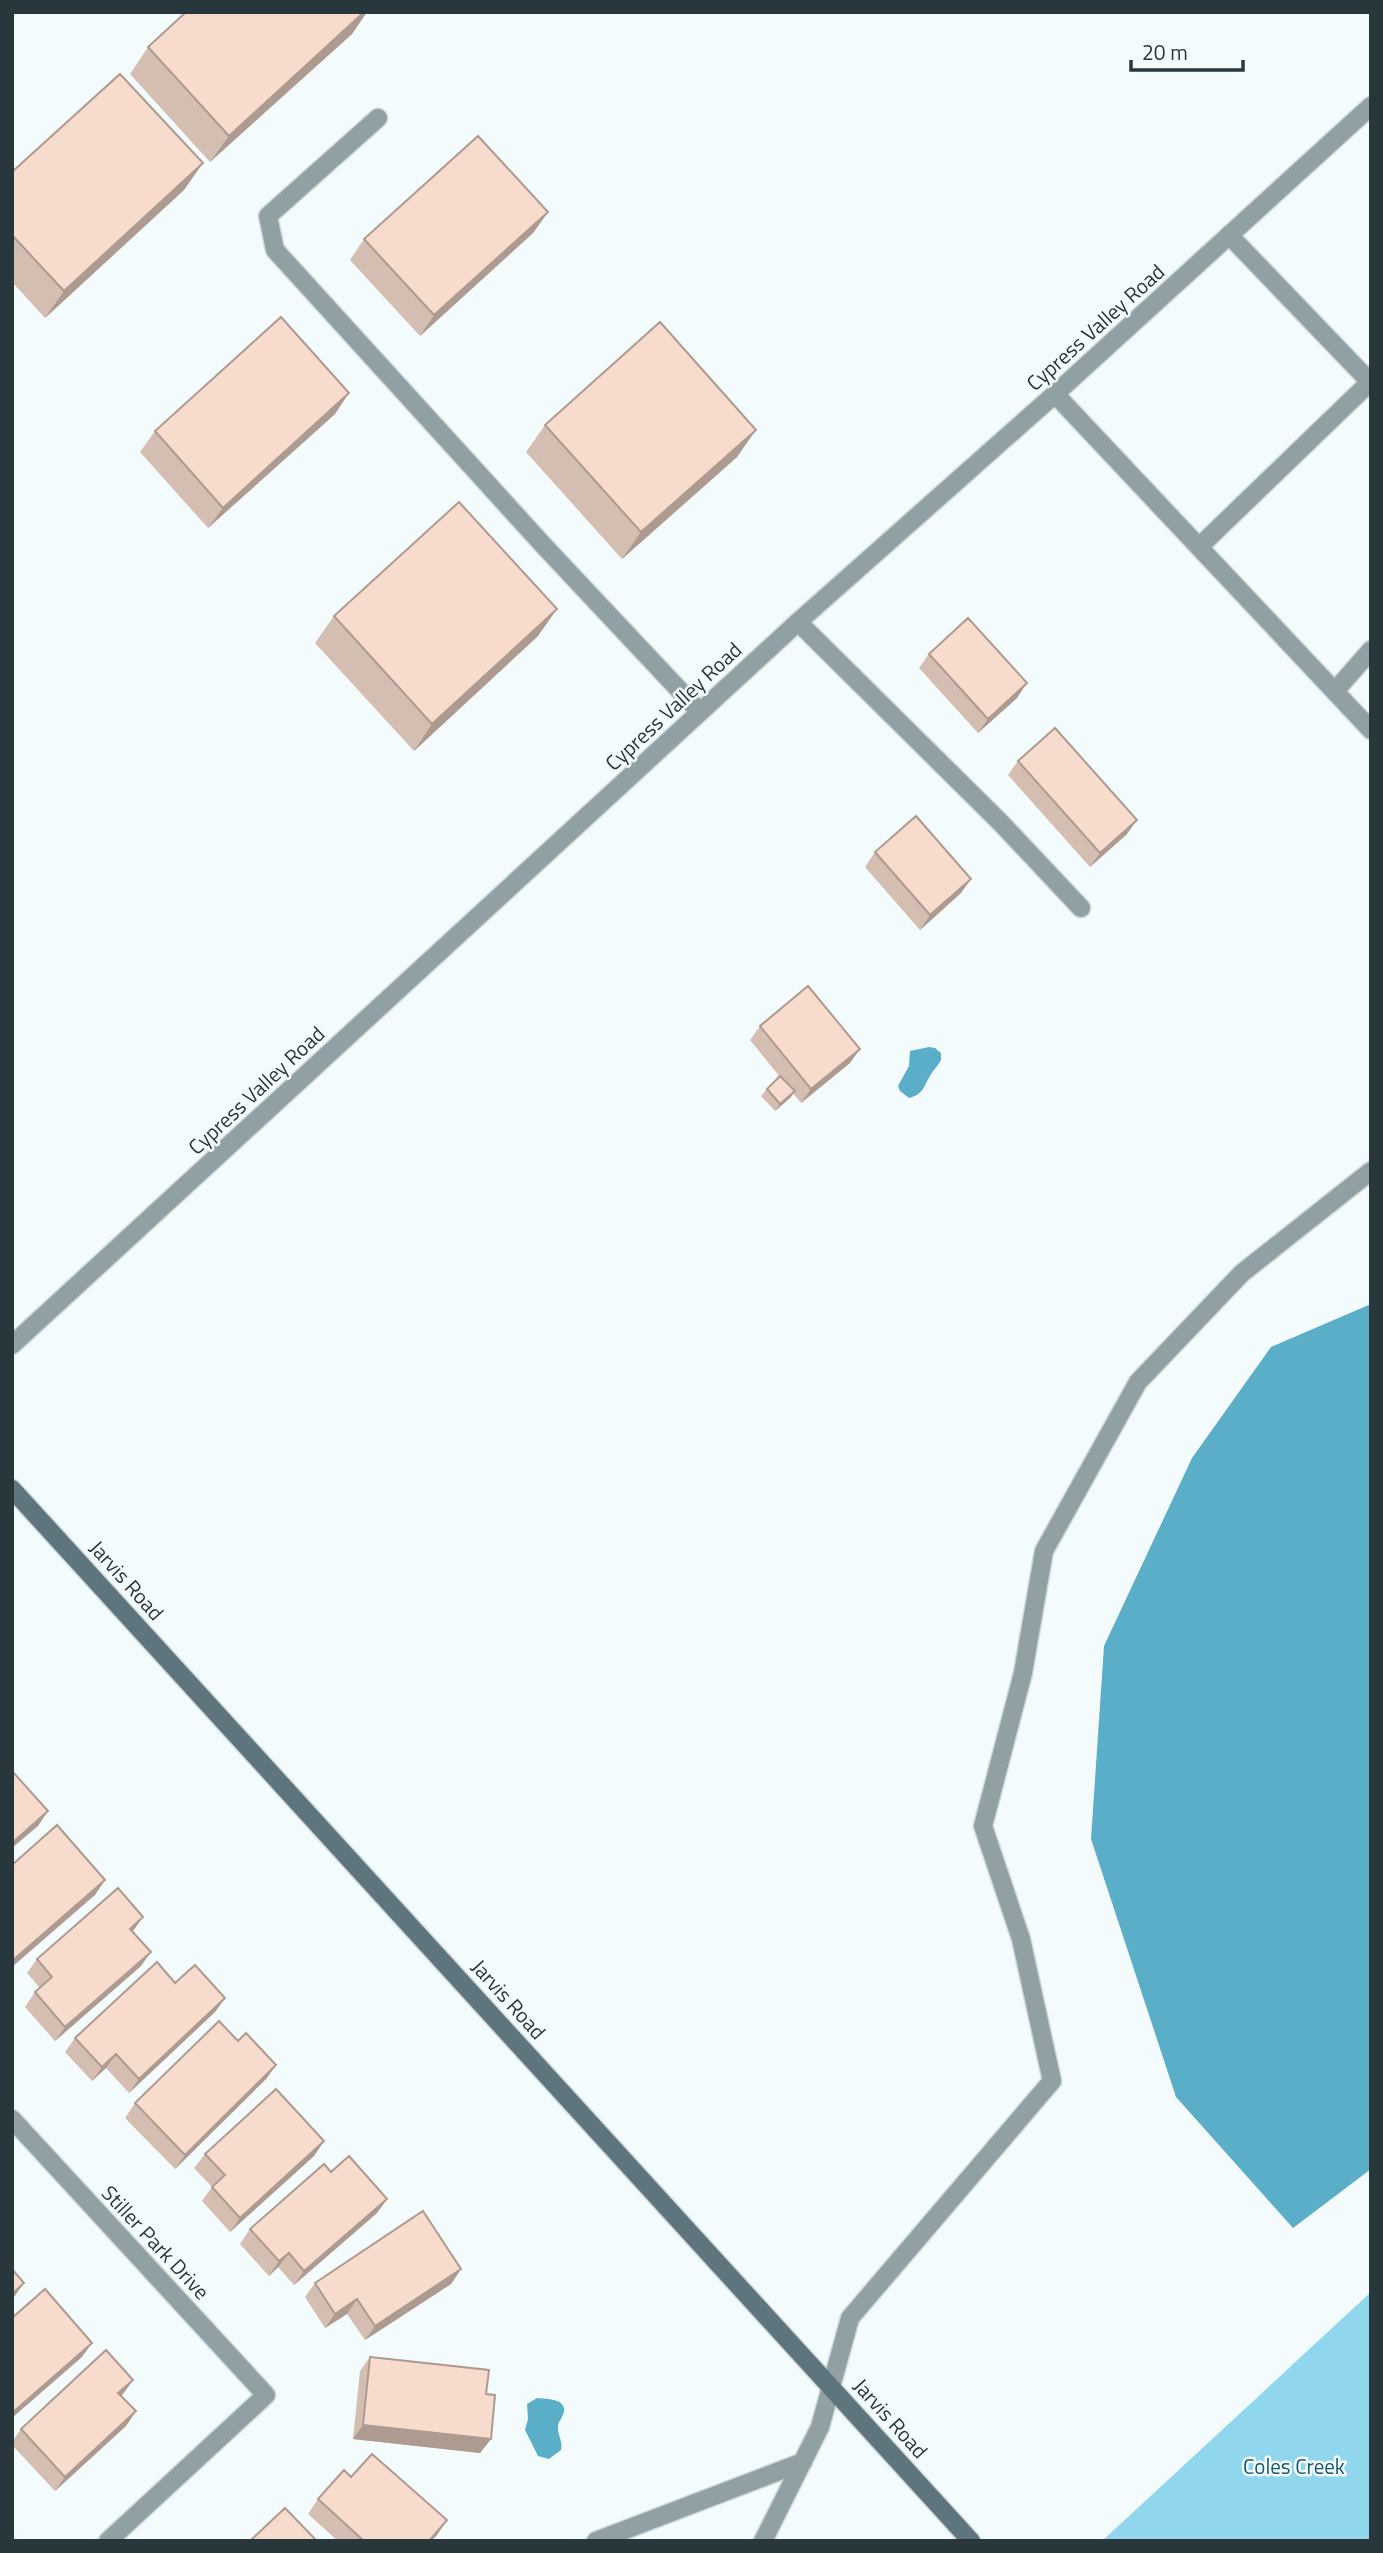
<svg xmlns="http://www.w3.org/2000/svg" width="1383" height="2553" viewBox="0 0 1383 2553" font-family="'Titillium Web',sans-serif">
<rect width="100%" height="100%" fill="#f4fbfd"/>
<!-- green -->
<path fill="#90d6ed" d="M 1371,2292 L 1371,2541 L 1102,2541 Z"/>
<!-- water -->
<path fill="#5aaec7" d="M 929,1047 L 935,1048 L 941,1053 L 941,1060 C 938,1066 933,1070 930,1076 C 923,1087 924,1094 909,1098 L 900,1091 L 898,1086 L 909,1066 L 910,1051 Z
M 1371,1304 L 1371,2169 L 1293,2228 L 1176,2097 L 1091,1839 L 1104,1646 L 1192,1458 L 1271,1347 Z
M 537,2398 C 549,2399 571,2399 562,2417 C 560,2422 558,2421 558,2428 C 558,2436 563,2441 561,2450 L 549,2459 L 538,2456 L 525,2430 L 528,2419 L 527,2404 Z"/>
<g fill="none" stroke-linecap="round" stroke-linejoin="round">
<!-- lane casing -->
<g stroke="#cfd8da" stroke-width="21">
<path id="lane" d="M 378,118 L 268,216 L 275,250 L 545,547 L 700,712
M 1229,235 L 1371,383
M 1055,394 L 1371,730
M 1199,547 L 1370,382
M 798,622 L 1001,823 L 1081,908
M 1335,691 L 1371,650
M 596,2541 L 803,2462
M 763,2541 L 820,2427 L 850,2318 L 1052,2081 L 1021,1939 L 983,1826 L 1023,1673 L 1044,1551 L 1138,1382 L 1242,1273 L 1371,1171"/>
</g>
<!-- street casing -->
<g stroke="#cfd8da" stroke-width="21">
<path id="street" d="M 12,1345 L 798,622 L 1055,394 L 1371,106
M 12,2119 L 266,2395 L 108,2541"/>
</g>
<!-- secondary casing -->
<g stroke="#cfd8da" stroke-width="21">
<path id="secondary" d="M 12,1489 L 971,2541"/>
</g>
<!-- lane -->
<use href="#lane" stroke="#91a0a5" stroke-width="18"/>
<!-- street -->
<use href="#street" stroke="#91a0a5" stroke-width="18"/>
<!-- secondary -->
<use href="#secondary" stroke="#5f757d" stroke-width="18"/>
</g>
<!-- wall -->
<path fill="#d4bdb1" d="M 186,12 L 367,12 L 352,34 L 210,162 L 130,74 L 148,47 Z
M 12,172 L 184,190 L 45,318 L 12,282 Z
M 548,212 L 533,233 L 420,336 L 350,260 L 364,239 Z
M 335,414 L 208,528 L 140,452 L 155,431 Z
M 545,425 L 737,457 L 622,559 L 526,452 Z
M 334,616 L 538,636 L 414,751 L 315,643 Z
M 929,654 L 1017,698 L 978,733 L 919,668 Z
M 1018,761 L 1127,834 L 1090,867 L 1008,775 Z
M 875,852 L 961,893 L 920,930 L 865,867 Z
M 760,1026 L 850,1063 L 801,1103 L 793,1093 L 790,1098 L 775,1111 L 761,1096 L 767,1089 L 780,1077 L 750,1040 Z
M 133,1931 L 141,1966 L 55,2041 L 25,2007 L 35,1992 L 40,1988 L 27,1973 L 37,1959 Z
M 175,1983 L 225,1998 L 215,2012 L 129,2093 L 106,2068 L 92,2081 L 65,2052 L 75,2038 Z
M 238,2041 L 276,2065 L 266,2079 L 175,2169 L 125,2118 L 135,2103 Z
M 324,2141 L 314,2156 L 230,2232 L 202,2201 L 212,2187 L 194,2168 L 205,2154 Z
M 331,2172 L 387,2199 L 377,2213 L 294,2285 L 278,2267 L 269,2276 L 240,2244 L 250,2229 Z
M 461,2269 L 451,2284 L 365,2340 L 347,2314 L 325,2328 L 305,2297 L 315,2283 Z
M 370,2357 L 486,2394 L 491,2439 L 480,2453 L 353,2439 L 360,2371 Z
M 133,2380 L 121,2396 L 136,2411 L 126,2426 L 55,2491 L 12,2445 L 12,2442 L 21,2429 Z
M 351,2477 L 437,2535 L 431,2541 L 338,2541 L 308,2514 L 318,2499 Z"/>
<!-- shaded-wall -->
<path fill="#ad9a90" d="M 364,12 L 367,12 L 352,34 L 210,162 L 229,136 Z
M 203,163 L 184,190 L 45,318 L 64,291 Z
M 548,212 L 533,233 L 420,336 L 434,315 Z
M 349,393 L 335,414 L 208,528 L 223,508 Z
M 756,430 L 737,457 L 622,559 L 641,532 Z
M 557,609 L 538,636 L 414,751 L 432,724 Z
M 1027,683 L 1017,698 L 978,733 L 988,719 Z
M 1137,820 L 1127,834 L 1090,867 L 1100,853 Z
M 971,879 L 961,893 L 920,930 L 930,915 Z
M 860,1049 L 850,1063 L 801,1103 L 811,1089 Z
M 795,1091 L 790,1098 L 775,1111 L 780,1104 Z
M 48,1811 L 38,1826 L 12,1848 L 12,1843 Z
M 105,1880 L 95,1895 L 12,1967 L 12,1961 Z
M 143,1917 L 133,1931 L 130,1929 Z
M 151,1952 L 141,1966 L 55,2041 L 65,2027 Z
M 225,1998 L 215,2012 L 129,2093 L 139,2079 Z
M 116,2054 L 106,2068 L 92,2081 L 102,2067 Z
M 276,2065 L 266,2079 L 175,2169 L 185,2155 Z
M 324,2141 L 314,2156 L 230,2232 L 240,2218 Z
M 387,2199 L 377,2213 L 294,2285 L 304,2271 Z
M 289,2253 L 278,2267 L 269,2276 L 279,2261 Z
M 461,2269 L 451,2284 L 365,2340 L 375,2326 Z
M 24,2283 L 14,2297 L 12,2299 L 12,2294 Z
M 357,2299 L 347,2314 L 325,2328 L 335,2314 Z
M 92,2343 L 82,2357 L 12,2418 L 12,2413 Z
M 133,2380 L 123,2394 L 108,2408 L 118,2393 Z
M 136,2411 L 126,2426 L 55,2491 L 65,2477 Z
M 363,2425 L 491,2439 L 480,2453 L 353,2439 Z
M 447,2520 L 437,2535 L 431,2541 L 429,2541 Z"/>
<!-- building -->
<path fill="#f7dcce" stroke="#ad9a90" stroke-width="2" d="M 186,12 L 364,12 L 229,136 L 148,47 Z
M 120,74 L 203,163 L 64,291 L 12,235 L 12,172 Z
M 478,136 L 548,212 L 434,315 L 364,239 Z
M 281,317 L 349,393 L 223,508 L 155,431 Z
M 660,322 L 756,430 L 641,532 L 545,425 Z
M 459,502 L 557,609 L 432,724 L 334,616 Z
M 968,618 L 1027,683 L 988,719 L 929,654 Z
M 1055,728 L 1137,820 L 1100,853 L 1018,761 Z
M 916,816 L 971,879 L 930,915 L 875,852 Z
M 808,986 L 860,1049 L 811,1089 L 760,1026 Z
M 780,1076 L 795,1091 L 780,1104 L 767,1089 Z
M 12,1771 L 48,1811 L 12,1843 Z
M 57,1825 L 105,1880 L 12,1961 L 12,1865 Z
M 118,1888 L 143,1917 L 130,1929 L 151,1952 L 65,2027 L 35,1992 L 52,1977 L 37,1959 Z
M 157,1962 L 175,1983 L 195,1965 L 225,1998 L 139,2079 L 116,2054 L 102,2067 L 75,2038 Z
M 219,2021 L 238,2041 L 246,2033 L 276,2065 L 185,2155 L 135,2103 Z
M 276,2089 L 324,2141 L 240,2218 L 212,2187 L 225,2175 L 205,2154 Z
M 349,2156 L 387,2199 L 304,2271 L 289,2253 L 279,2261 L 250,2229 L 324,2164 L 331,2172 Z
M 423,2211 L 461,2269 L 375,2326 L 357,2299 L 335,2314 L 315,2283 Z
M 12,2269 L 24,2283 L 12,2294 Z
M 45,2289 L 92,2343 L 12,2413 L 12,2318 Z
M 106,2350 L 133,2380 L 118,2393 L 136,2411 L 65,2477 L 21,2429 Z
M 370,2357 L 489,2370 L 486,2394 L 495,2395 L 491,2439 L 363,2425 Z
M 372,2454 L 447,2520 L 429,2541 L 364,2541 L 318,2499 L 344,2470 L 351,2477 Z
M 285,2508 L 317,2541 L 250,2541 Z"/>
<g text-anchor="middle" dominant-baseline="central" stroke-width="5" stroke-linejoin="round" paint-order="stroke">
<!-- street labels -->
<g font-size="21" fill="#28373c" stroke="#f4fbfd">
<text transform="translate(1095 327) rotate(-42)">Cypress Valley Road</text>
<text transform="translate(673 706) rotate(-43)">Cypress Valley Road</text>
<text transform="translate(256 1090) rotate(-43)">Cypress Valley Road</text>
<text transform="translate(127 1580) rotate(48)">Jarvis Road</text>
<text transform="translate(509 1999) rotate(48)">Jarvis Road</text>
<text transform="translate(156 2242) rotate(47)">Stiller Park Drive</text>
<text transform="translate(891 2418) rotate(48)">Jarvis Road</text>
</g>
<!-- park labels -->
<g font-size="21" fill="#155a6c" stroke="#f4fbfd">
<text x="1294" y="2466">Coles Creek</text>
</g>
</g>
<!-- border -->
<rect width="1383" height="2553" fill="none" stroke="#28373c" stroke-width="28"/>
<!-- scale -->
<path d="M1131 60v10h112v-10" fill="none" stroke="#28373c" stroke-width="3.5"/>
<text x="1142" y="60" font-size="21" fill="#28373c" stroke="#f4fbfd" stroke-width="5" paint-order="stroke">20 m</text>
</svg>
